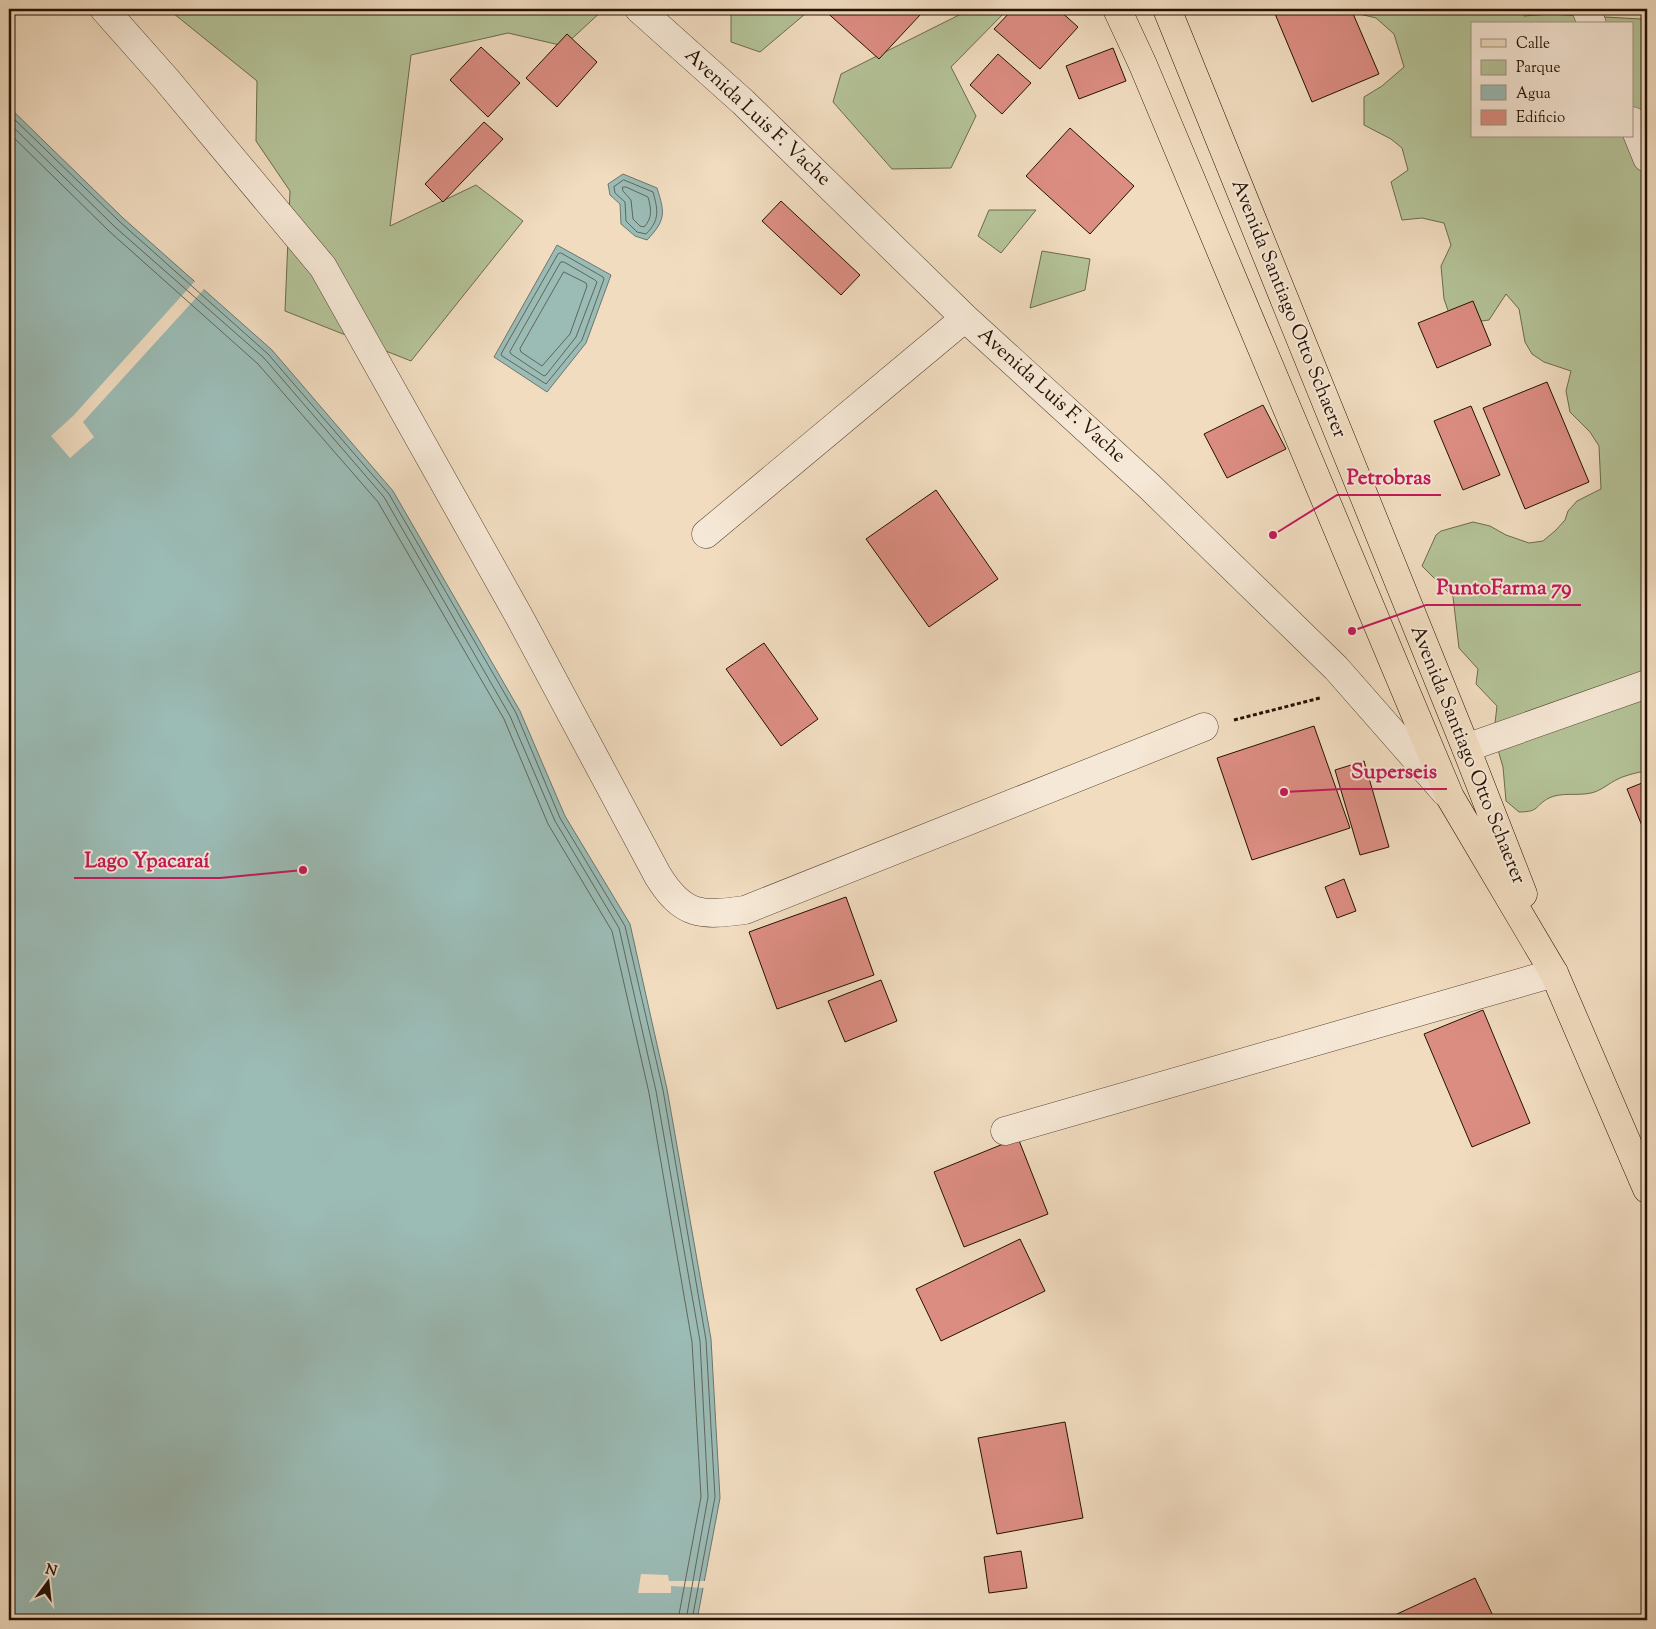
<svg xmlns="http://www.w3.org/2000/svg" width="1656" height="1629" viewBox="0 0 1656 1629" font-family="'Sorts Mill Goudy',serif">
<rect width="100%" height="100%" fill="#f1dcc0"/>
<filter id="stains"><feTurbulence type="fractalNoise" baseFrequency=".004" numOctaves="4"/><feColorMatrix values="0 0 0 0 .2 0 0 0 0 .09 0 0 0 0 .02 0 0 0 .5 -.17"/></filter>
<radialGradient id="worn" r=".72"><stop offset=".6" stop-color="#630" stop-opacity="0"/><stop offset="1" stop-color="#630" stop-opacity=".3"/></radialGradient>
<!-- green -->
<path fill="#b4c297" stroke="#6c6a4c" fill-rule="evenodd" d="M 168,9 L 604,9 L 564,46 L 508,33 L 411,55 L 390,226 L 476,185 L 523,221 L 411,361 L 285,311 L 290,191 L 256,141 L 257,81 Z
M 731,9 L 811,9 L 760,52 L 731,42 Z
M 971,9 L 1008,9 L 951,67 L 976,116 L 951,168 L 892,169 L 833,102 L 841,74 Z
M 1339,9 L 1524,9 L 1524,16 L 1550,14 L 1641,19 L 1647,28 L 1647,771 C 1642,771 1623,776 1618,779 C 1609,783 1601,791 1591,793 C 1578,796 1561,792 1549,798 C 1534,806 1540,812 1519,812 L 1506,801 L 1503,767 L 1496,743 L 1495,723 L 1497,706 L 1476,684 L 1478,669 L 1459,648 L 1453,597 L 1422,566 L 1436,535 L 1441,531 L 1473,522 L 1490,526 L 1506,535 L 1529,543 L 1543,541 L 1556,530 L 1565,520 L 1568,511 L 1577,501 L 1601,489 L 1599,446 L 1590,432 L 1570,412 L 1566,391 L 1571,371 L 1544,362 L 1532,354 L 1525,342 L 1519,309 L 1506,294 L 1489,320 L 1466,323 L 1451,319 L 1444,299 L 1441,266 L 1451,245 L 1444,223 L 1422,218 L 1402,220 L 1391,182 L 1408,170 L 1402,148 L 1391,139 L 1364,125 L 1364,97 L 1382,86 L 1404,67 L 1394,34 L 1376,18 ZM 1472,24 L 1632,24 L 1632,136 L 1472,136 Z
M 989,210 L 1036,210 L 1001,253 L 978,236 Z
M 1042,251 L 1090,259 L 1085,290 L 1030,308 Z"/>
<!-- water -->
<path fill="#9bbbb5" stroke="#6b776d" d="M 9,107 L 123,218 L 272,350 L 393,491 L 520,711 L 565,816 L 630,924 L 667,1089 L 711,1339 L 720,1498 L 697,1620 L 9,1620 Z
M 623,174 L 657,188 C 665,213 666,220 647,240 L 635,236 L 621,224 L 620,204 L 610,195 L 608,184 Z
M 557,245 L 611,275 L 586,343 L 547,392 L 494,357 Z"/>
<!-- pier -->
<path fill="#f1dcc0" d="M 196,280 L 205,288 L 83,422 L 94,437 L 70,458 L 51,436 L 73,416 Z
M 641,1574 L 668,1575 L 669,1581 L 707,1581 L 705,1588 L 671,1586 L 671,1593 L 638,1593 Z"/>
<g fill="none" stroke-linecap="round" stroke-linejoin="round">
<!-- shore -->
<path stroke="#60665c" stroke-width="1" d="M 9,114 L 120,222 L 268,354 L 389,494 L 516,713 L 560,818 L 625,926 L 663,1090 L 706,1340 L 715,1497 L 692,1620
M 9,123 L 115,227 L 264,358 L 384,497 L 510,716 L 555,821 L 619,928 L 656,1091 L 700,1341 L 708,1497 L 686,1620
M 9,133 L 110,232 L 258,364 L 378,502 L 504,719 L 548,824 L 612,931 L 649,1093 L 692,1342 L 701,1497 L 678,1620
M 624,180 L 653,192 C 658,210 660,220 646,234 L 637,232 L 626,221 L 625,202 L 615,193 L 614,187 Z
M 623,187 L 626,187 L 648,197 C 651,208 653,218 644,227 L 640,226 L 633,219 L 631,200 L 623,191 Z
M 561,253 L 603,277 L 604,279 L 582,340 L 546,384 L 502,356 L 501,354 L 558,254 Z
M 561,262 L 564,262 L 595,280 L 597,282 L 576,337 L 546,375 L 544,376 L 511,354 L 510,352 Z
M 564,272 L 586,283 L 587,286 L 570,334 L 542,366 L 521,352 L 520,349 Z"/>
</g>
<!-- building -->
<path fill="#dc8d82" stroke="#241102" d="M 823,9 L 912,9 L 920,15 L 879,59 Z
M 1013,9 L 1058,9 L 1078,27 L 1040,69 L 994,29 Z
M 1273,9 L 1351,9 L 1379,74 L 1312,102 Z
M 567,34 L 597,62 L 557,107 L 526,78 Z
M 481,47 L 520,83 L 488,117 L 450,80 Z
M 1113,48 L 1126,81 L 1079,99 L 1066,66 Z
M 998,54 L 1031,83 L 1002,114 L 970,85 Z
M 484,122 L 503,139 L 443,202 L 425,184 Z
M 1070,128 L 1134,186 L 1090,234 L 1026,176 Z
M 781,201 L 860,275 L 841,295 L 762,221 Z
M 1473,301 L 1491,345 L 1437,368 L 1418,323 Z
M 1547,382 L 1589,482 L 1525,509 L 1483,408 Z
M 1263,405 L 1286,449 L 1227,478 L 1204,434 Z
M 1471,406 L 1500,475 L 1463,490 L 1434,421 Z
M 936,490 L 998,579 L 929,627 L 866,539 Z
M 764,643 L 818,719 L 781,746 L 726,669 Z
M 1314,726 L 1350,828 L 1252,860 L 1217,758 Z
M 1364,761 L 1389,847 L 1360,855 L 1335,770 Z
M 1647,781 L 1647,838 L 1627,789 Z
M 1344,879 L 1356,911 L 1337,918 L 1325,887 Z
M 846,897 L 874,975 L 777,1009 L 749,932 Z
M 881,980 L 897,1021 L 845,1042 L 828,1001 Z
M 1483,1010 L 1530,1123 L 1472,1147 L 1424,1034 Z
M 1018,1138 L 1048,1214 L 964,1247 L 934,1172 Z
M 1020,1239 L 1045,1291 L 941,1341 L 916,1289 Z
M 1065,1422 L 1083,1518 L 997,1534 L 978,1438 Z
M 1021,1551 L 1027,1588 L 989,1593 L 984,1557 Z
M 1475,1578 L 1495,1620 L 1384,1620 Z"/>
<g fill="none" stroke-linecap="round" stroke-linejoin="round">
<!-- minor casing -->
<g stroke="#574432" stroke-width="29">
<path id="minor" d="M 104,9 L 166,79 L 323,267 L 520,618 L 658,876 C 683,916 700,916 745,910 L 1204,727
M 639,9 L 743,102 L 965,318 L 1149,486 L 1336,668 L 1445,792
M 1586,9 L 1592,24
M 1632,121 L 1647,158
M 706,534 L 965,318
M 1466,748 L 1647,684
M 1005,1131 L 1554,973"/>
</g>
<!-- major casing -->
<g stroke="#241102" stroke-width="29">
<path id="major" d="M 1117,9 L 1143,65 L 1450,797 L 1554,973 L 1647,1189
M 1167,9 L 1466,748 L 1523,894"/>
</g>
<!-- path -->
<path stroke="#241102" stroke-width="3" stroke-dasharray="4 2.5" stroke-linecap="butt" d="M 1234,720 L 1320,698"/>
<!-- minor -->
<use href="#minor" stroke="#f6e8d6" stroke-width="28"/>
<!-- major -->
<use href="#major" stroke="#f1dcc0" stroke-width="28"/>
</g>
<g text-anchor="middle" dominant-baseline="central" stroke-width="4" stroke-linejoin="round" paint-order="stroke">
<!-- street labels -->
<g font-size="20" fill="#241102" stroke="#f6e8d6">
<text transform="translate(757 118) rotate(43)">Avenida Luis F. Vache</text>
<text transform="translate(1288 309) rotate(68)">Avenida Santiago Otto Schaerer</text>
<text transform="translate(1051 396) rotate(42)">Avenida Luis F. Vache</text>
<text transform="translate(1467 755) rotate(68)">Avenida Santiago Otto Schaerer</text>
</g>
</g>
<!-- callouts -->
<path fill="none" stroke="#c2185b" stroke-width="2" d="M1273 535L1337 495H1441M1352 631L1426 605H1581M1284 792L1341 789H1447M303 870L220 878H74"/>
<g fill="#c2185b" stroke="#f6e8d6" stroke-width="2">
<circle cx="1273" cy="535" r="5"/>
<circle cx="1352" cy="631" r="5"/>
<circle cx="1284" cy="792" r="5"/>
<circle cx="303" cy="870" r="5"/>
</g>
<g font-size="21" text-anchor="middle" font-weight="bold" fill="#c2185b" stroke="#f6e8d6" stroke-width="4" stroke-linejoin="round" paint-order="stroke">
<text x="1389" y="484">Petrobras</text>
<text x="1504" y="594">PuntoFarma 79</text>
<text x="1394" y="778">Superseis</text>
<text x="147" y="867">Lago Ypacaraí</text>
</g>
<!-- margin -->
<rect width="1656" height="1629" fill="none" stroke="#f1dcc0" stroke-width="30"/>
<rect x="10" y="10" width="1636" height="1609" fill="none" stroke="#241102" stroke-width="2.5"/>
<rect x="15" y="15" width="1626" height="1599" fill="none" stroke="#241102"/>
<!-- legend -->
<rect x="1471" y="22" width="162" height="115" fill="#f6e8d6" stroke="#a29281"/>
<rect x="1481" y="39" width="25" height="8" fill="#f1dcc0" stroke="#a29281"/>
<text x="1516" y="48" font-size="15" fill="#241102">Calle</text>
<rect x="1481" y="60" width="25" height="15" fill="#b4c297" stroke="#a29281"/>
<text x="1516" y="72" font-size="15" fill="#241102">Parque</text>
<rect x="1481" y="85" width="25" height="15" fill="#9bbbb5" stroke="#a29281"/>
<text x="1516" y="98" font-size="15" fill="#241102">Agua</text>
<rect x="1481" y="110" width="25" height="15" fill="#dc8d82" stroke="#a29281"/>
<text x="1516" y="122" font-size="15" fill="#241102">Edificio</text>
<!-- north arrow -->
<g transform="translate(48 1582) rotate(15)" stroke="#f6e8d6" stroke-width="4" paint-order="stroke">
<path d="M0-4L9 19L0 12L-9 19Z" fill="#241102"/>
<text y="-8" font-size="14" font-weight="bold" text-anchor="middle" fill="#241102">N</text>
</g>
<rect width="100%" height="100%" filter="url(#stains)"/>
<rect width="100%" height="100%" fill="url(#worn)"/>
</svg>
